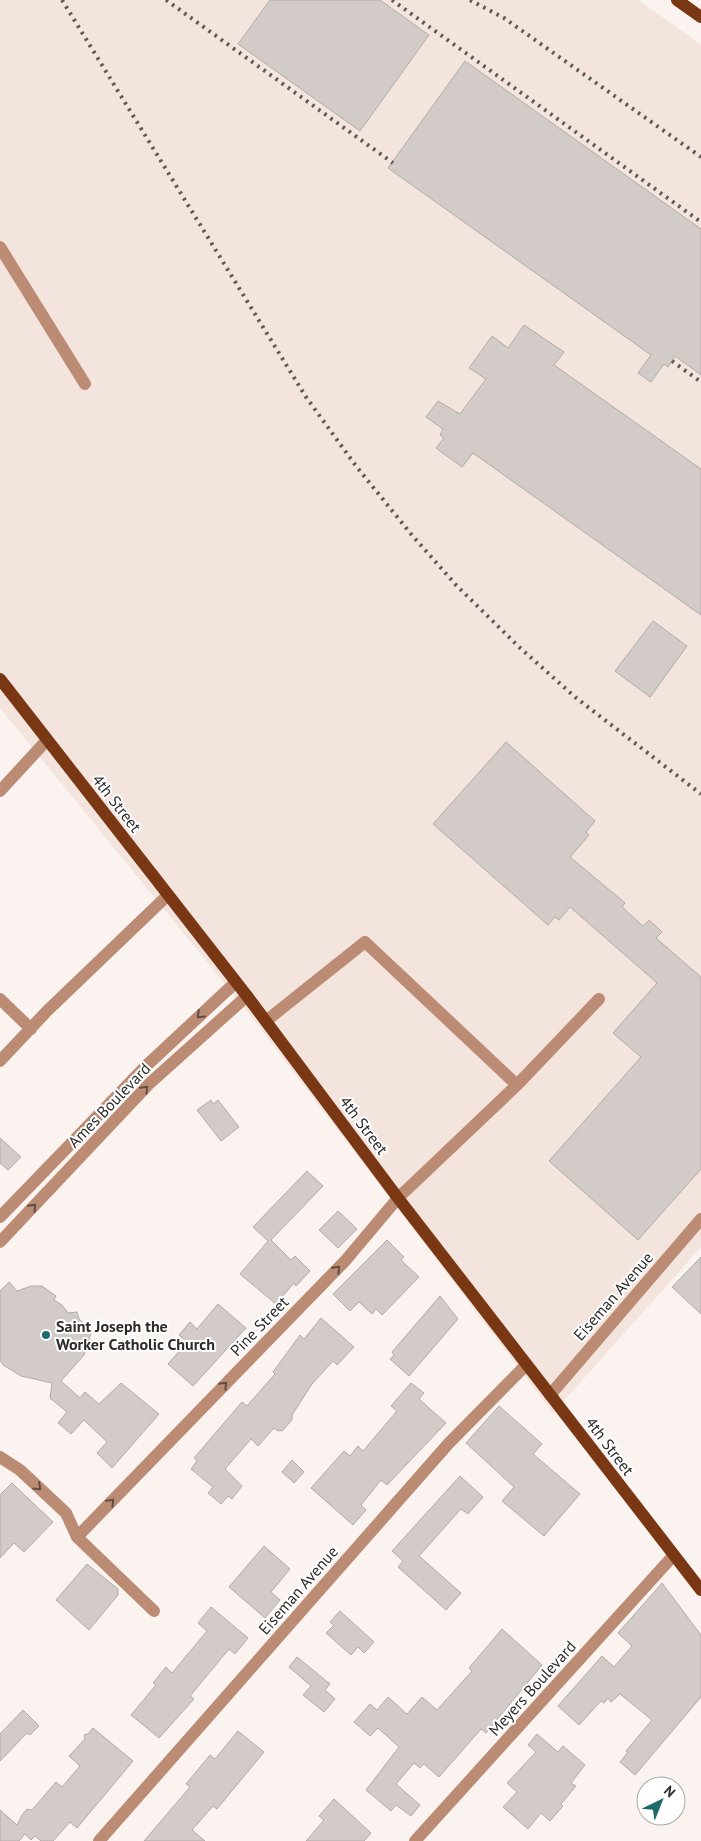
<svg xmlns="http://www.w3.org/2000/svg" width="701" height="1841" viewBox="0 0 701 1841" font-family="'PT Sans',sans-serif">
<rect width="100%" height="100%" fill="#faf3f0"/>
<!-- built -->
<path fill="#f3e4dd" d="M 0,0 L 639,0 L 701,45 L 701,1247 L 553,1413 L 251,1016 L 0,708 Z"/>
<!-- building -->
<path fill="#d2cbc8" stroke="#b2aba8" d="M 270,0 L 380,0 L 429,35 L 360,131 L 238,44 Z
M 465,61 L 701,229 L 701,375 L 675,356 L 668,367 L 664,364 L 651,382 L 638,373 L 651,355 L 388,168 Z
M 524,325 L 564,352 L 554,365 L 701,469 L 701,615 L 473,453 L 462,467 L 436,448 L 444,438 L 440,435 L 443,429 L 426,417 L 438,401 L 460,414 L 486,379 L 469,368 L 492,336 L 508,348 Z
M 653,621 L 687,646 L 650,697 L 615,671 Z
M 506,742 L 595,821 L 586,832 L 589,835 L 570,857 L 625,903 L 622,907 L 643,926 L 649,920 L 662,932 L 656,938 L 701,977 L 701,1169 L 638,1240 L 549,1161 L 641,1057 L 613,1033 L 657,983 L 570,907 L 559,920 L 555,917 L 548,925 L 433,824 Z
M 211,1100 L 213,1104 L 218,1100 L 239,1127 L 221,1141 L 197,1110 Z
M 0,1138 L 21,1157 L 8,1170 L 0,1163 Z
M 307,1171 L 323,1186 L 271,1240 L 291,1260 L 295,1256 L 310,1271 L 296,1286 L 294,1283 L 276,1304 L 240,1274 L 268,1241 L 253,1227 Z
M 338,1211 L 357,1229 L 338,1248 L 319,1230 Z
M 387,1240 L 404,1257 L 401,1260 L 419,1277 L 382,1315 L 376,1309 L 372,1314 L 359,1302 L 350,1311 L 333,1294 Z
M 701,1257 L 701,1314 L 672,1287 Z
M 9,1282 L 17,1291 L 31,1286 L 42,1286 L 56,1296 L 54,1300 L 62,1305 L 68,1313 L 77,1312 L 79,1319 L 92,1330 L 84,1355 L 61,1381 L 80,1398 L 85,1392 L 99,1404 L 121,1383 L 159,1414 L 112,1468 L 97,1453 L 107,1442 L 84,1420 L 71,1434 L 58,1423 L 67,1412 L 50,1398 L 52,1383 L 21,1376 L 3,1365 L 0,1360 L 0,1291 Z
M 440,1296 L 458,1319 L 409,1376 L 390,1359 L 394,1355 L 392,1352 Z
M 218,1304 L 246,1328 L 193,1386 L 168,1364 L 187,1342 L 179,1335 L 190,1322 L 197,1329 Z
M 321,1318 L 354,1347 L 337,1365 L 333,1361 L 312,1384 L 292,1415 L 292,1420 L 282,1431 L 280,1430 L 278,1431 L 274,1428 L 258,1446 L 251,1439 L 225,1469 L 242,1486 L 232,1499 L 228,1496 L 221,1504 L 208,1493 L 213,1487 L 191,1469 L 197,1461 L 194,1458 L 242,1402 L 247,1406 L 275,1374 L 273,1372 L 300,1335 L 304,1339 Z
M 411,1383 L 424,1393 L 419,1399 L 446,1423 L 387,1485 L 381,1480 L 361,1505 L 366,1510 L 353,1525 L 311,1488 L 344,1451 L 350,1456 L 358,1446 L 363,1451 L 397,1411 L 391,1406 Z
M 499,1406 L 542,1444 L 533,1454 L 580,1494 L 544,1536 L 502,1501 L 514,1487 L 466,1443 Z
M 292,1460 L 304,1472 L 294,1483 L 282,1472 Z
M 460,1476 L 483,1497 L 468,1514 L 461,1509 L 419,1556 L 461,1593 L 446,1610 L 398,1567 L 403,1561 L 392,1551 Z
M 12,1483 L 53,1522 L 24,1552 L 14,1543 L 0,1558 L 0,1495 Z
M 264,1546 L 290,1569 L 271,1592 L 280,1600 L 265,1618 L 229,1587 Z
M 87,1564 L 118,1589 L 118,1595 L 89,1630 L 56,1600 Z
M 662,1583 L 701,1635 L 701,1697 L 635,1775 L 620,1762 L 628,1752 L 626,1751 L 652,1720 L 620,1694 L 611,1702 L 608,1698 L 604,1703 L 601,1701 L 579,1725 L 558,1706 L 602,1656 L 614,1667 L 632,1646 L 618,1633 Z
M 211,1607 L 248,1638 L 235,1654 L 229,1649 L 190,1696 L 194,1699 L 159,1738 L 131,1715 L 156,1685 L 153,1683 L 166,1667 L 172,1673 L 207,1631 L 198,1623 Z
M 340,1611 L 374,1642 L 364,1653 L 358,1647 L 351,1655 L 326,1633 L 334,1625 L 330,1622 Z
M 502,1629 L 542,1665 L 486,1733 L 481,1729 L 439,1777 L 424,1764 L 420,1768 L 414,1763 L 396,1784 L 420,1805 L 411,1816 L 396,1805 L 391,1811 L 366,1790 L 399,1747 L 378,1728 L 370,1736 L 354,1722 L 370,1704 L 377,1710 L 388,1697 L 407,1714 L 422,1697 L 437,1710 L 472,1671 L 469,1668 Z
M 297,1657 L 330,1684 L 325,1690 L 335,1699 L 324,1712 L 303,1695 L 311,1686 L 289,1667 Z
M 23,1710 L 39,1726 L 30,1735 L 27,1733 L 0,1761 L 0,1734 Z
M 93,1728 L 133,1761 L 77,1828 L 70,1822 L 53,1841 L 41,1841 L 35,1836 L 31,1840 L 25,1834 L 19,1841 L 0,1841 L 0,1810 L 17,1825 L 22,1815 L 27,1809 L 32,1810 L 56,1782 L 62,1787 L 80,1766 L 69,1756 L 85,1739 L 84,1735 L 88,1734 Z
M 238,1731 L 264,1752 L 217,1809 L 213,1806 L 192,1830 L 205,1841 L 144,1841 L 190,1787 L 186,1784 L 210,1755 L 215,1759 Z
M 537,1734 L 558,1752 L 563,1746 L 585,1765 L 571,1783 L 576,1786 L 561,1804 L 563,1806 L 550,1821 L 541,1813 L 528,1829 L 503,1807 L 517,1792 L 507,1783 L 536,1752 L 528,1745 Z
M 334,1799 L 371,1833 L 364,1841 L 306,1841 L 324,1820 L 319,1816 Z"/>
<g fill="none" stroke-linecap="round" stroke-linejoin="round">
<!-- minor -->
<path stroke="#bc8b74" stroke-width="12" d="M 0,247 L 85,384
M 0,791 L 47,740
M 0,999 L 31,1029
M 266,1021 L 365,942 L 517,1085
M 0,1061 L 47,1011 L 168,895
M 0,1217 L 146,1066 L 236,982
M 0,1242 L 150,1083 L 247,996
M 550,1395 L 701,1219
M 0,1457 L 20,1470 L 66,1513 L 77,1537 L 154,1611
M 77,1537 L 345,1261 L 398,1198 L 517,1085 L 599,999
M 99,1841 L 449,1443 L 526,1365
M 415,1841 L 673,1556"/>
<!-- major -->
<path stroke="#793713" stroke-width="12" d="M 677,0 L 701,17
M 0,679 L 247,996 L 398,1198 L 701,1590"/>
<!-- rail -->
<path stroke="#5f5b59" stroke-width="4" stroke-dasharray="2.5 5" stroke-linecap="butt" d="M 62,0 L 306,397 L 356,466 L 411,534 L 456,585 L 518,646 L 575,697 L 701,794
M 166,0 L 393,163
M 392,0 L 701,222
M 470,0 L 504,18 L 701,157
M 672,361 L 701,382"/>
</g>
<!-- one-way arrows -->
<defs><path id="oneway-chevron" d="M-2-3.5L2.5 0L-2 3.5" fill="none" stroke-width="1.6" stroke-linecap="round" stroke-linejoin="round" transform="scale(1.25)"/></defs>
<g stroke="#604d44">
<use href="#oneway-chevron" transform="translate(200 1015) rotate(137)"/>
<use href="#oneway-chevron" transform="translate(145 1089) rotate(-47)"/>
<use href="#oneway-chevron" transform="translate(33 1207) rotate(-47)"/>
<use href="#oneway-chevron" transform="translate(337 1269) rotate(-46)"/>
<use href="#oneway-chevron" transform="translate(224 1385) rotate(-46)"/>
<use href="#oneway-chevron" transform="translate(38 1487) rotate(43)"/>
<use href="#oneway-chevron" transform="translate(111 1502) rotate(-46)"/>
</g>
<!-- markers -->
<circle fill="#1e6b6b" stroke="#fff" stroke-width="2" cx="46" cy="1335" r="5"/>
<g text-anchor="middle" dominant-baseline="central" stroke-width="4" stroke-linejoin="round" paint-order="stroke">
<!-- street labels -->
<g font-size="16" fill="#2e2c2a" stroke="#fff">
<text transform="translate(117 803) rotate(52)">4th Street</text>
<text transform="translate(109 1105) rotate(-46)">Ames Boulevard</text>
<text transform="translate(364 1125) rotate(53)">4th Street</text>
<text transform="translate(613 1296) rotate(-49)">Eiseman Avenue</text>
<text transform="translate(259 1326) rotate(-46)">Pine Street</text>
<text transform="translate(610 1446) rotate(53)">4th Street</text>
<text transform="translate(298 1590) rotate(-49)">Eiseman Avenue</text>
<text transform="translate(532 1688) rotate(-48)">Meyers Boulevard</text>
</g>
<!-- poi labels -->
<g font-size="16" font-weight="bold" fill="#2e2c2a" stroke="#fff" text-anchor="start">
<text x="56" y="1326">Saint Joseph the<tspan x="56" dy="18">Worker Catholic Church</tspan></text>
</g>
</g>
<!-- north arrow -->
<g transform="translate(661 1801) rotate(43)"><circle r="24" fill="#ffffff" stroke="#ababaa"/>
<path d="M0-4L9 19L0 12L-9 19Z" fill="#1e6b6b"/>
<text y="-8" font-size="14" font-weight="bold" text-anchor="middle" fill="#2e2c2a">N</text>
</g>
</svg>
